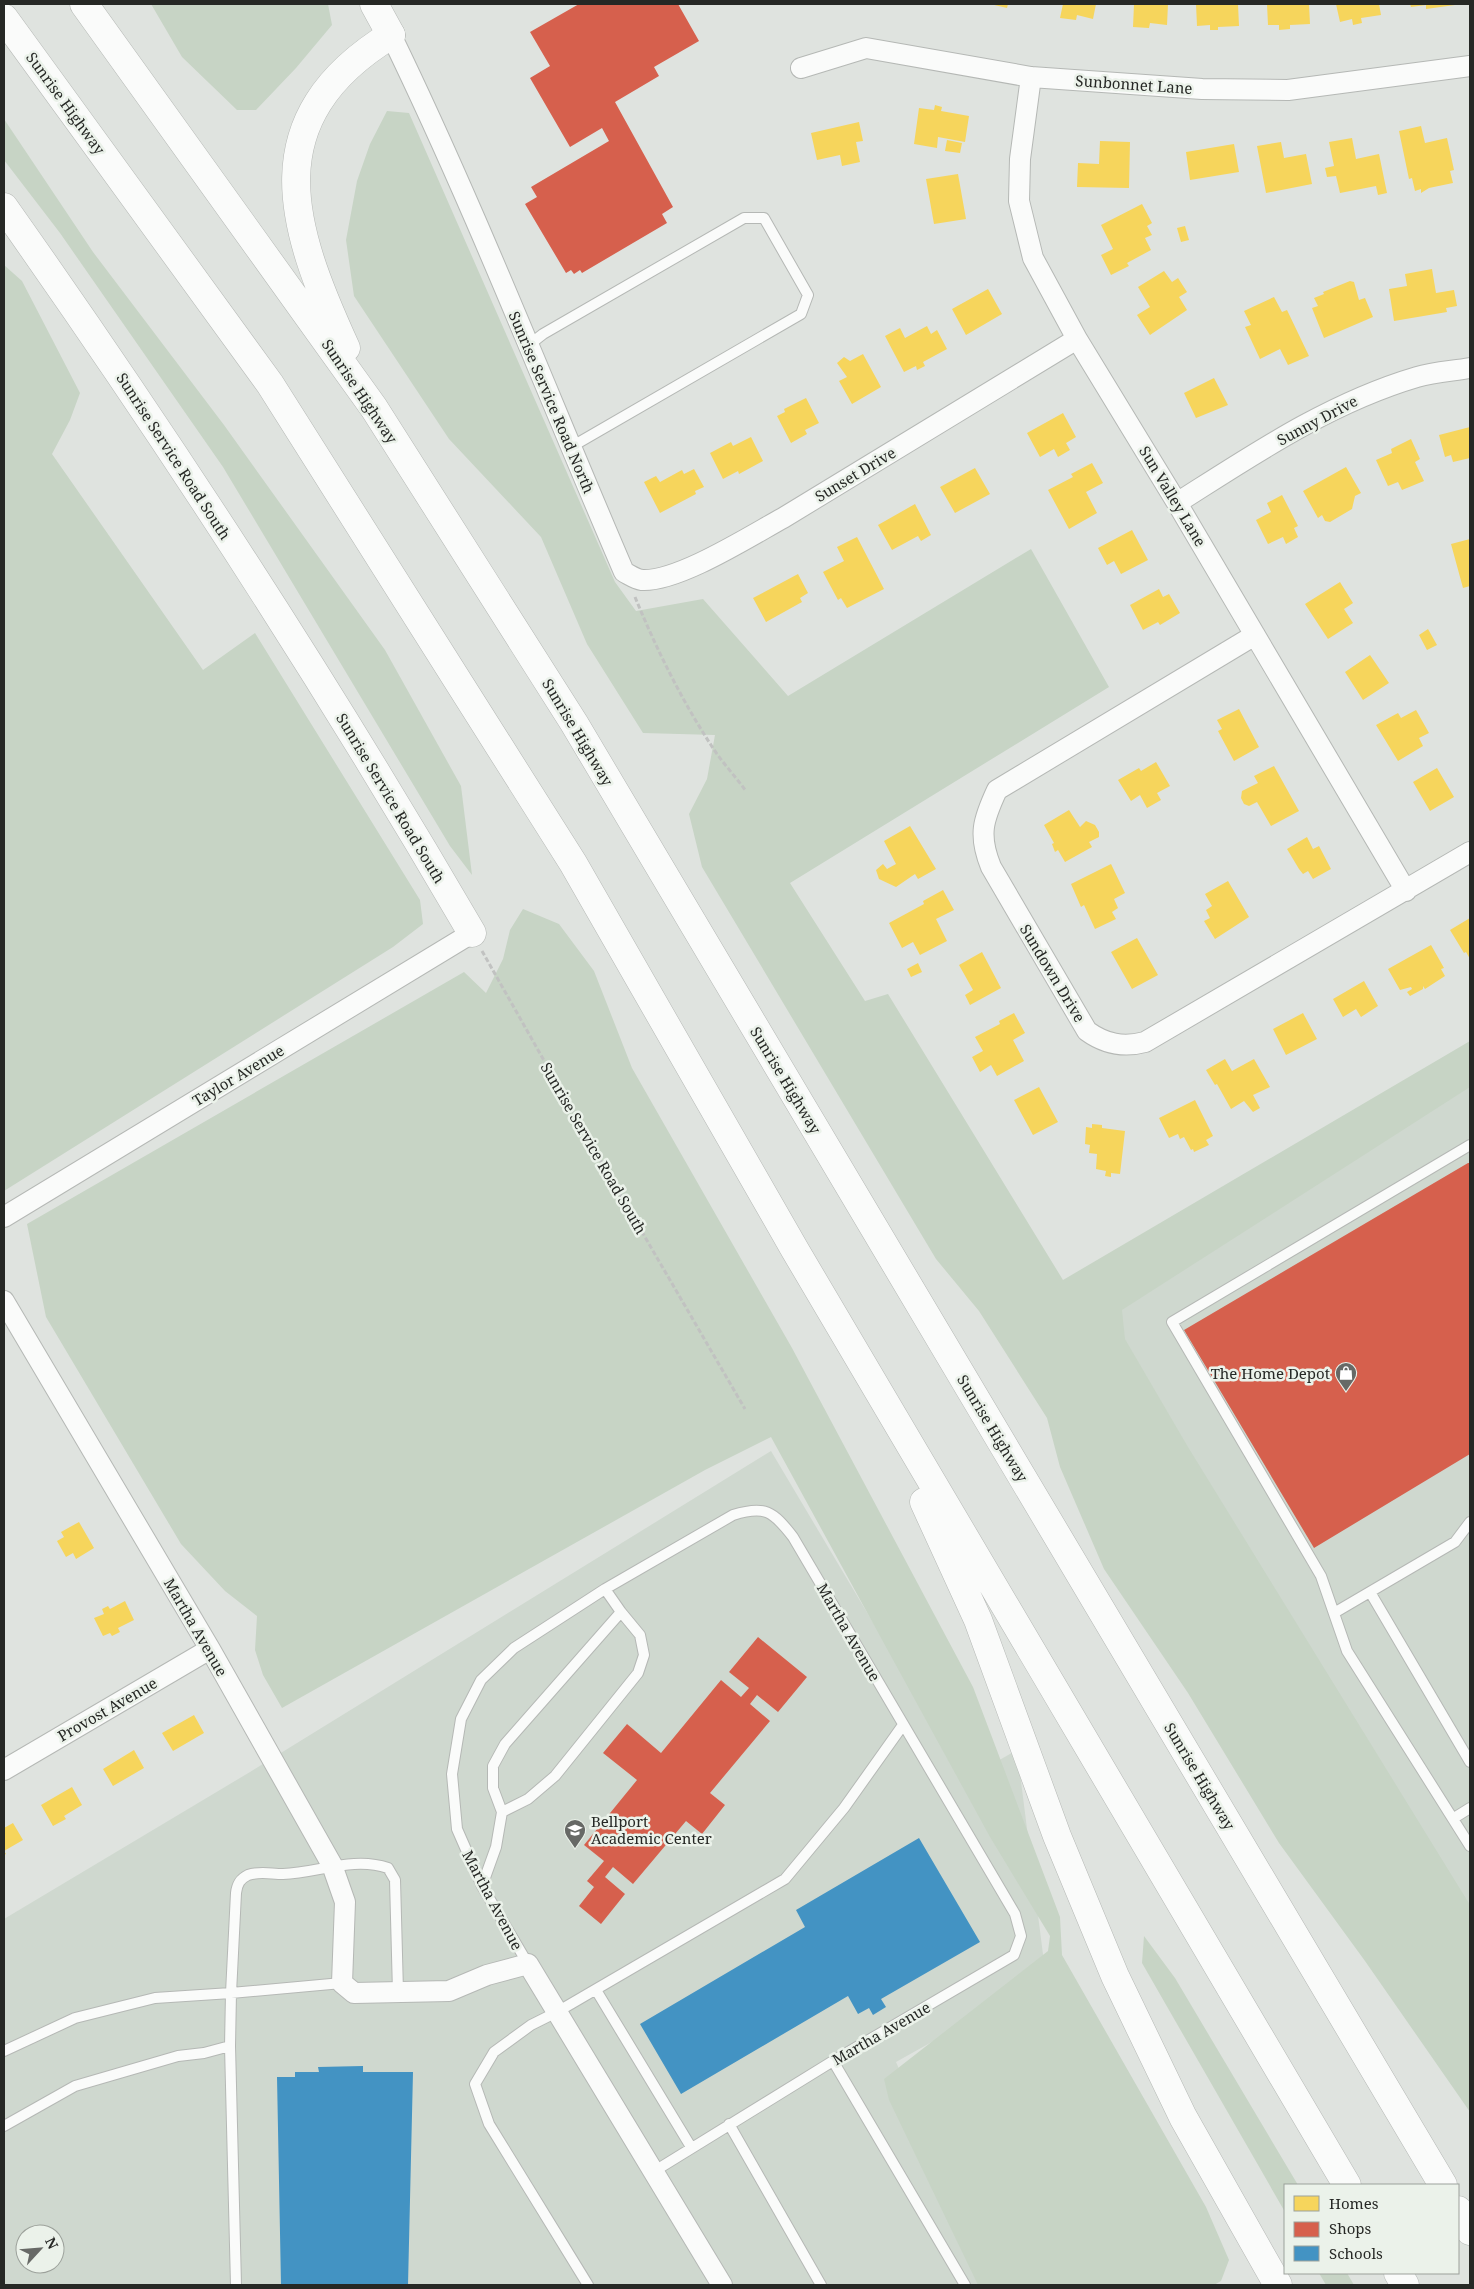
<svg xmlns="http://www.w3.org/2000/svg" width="1474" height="2289" viewBox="0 0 1474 2289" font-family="'Noto Serif',serif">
<rect width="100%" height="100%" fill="#dfe3df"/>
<!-- built -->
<path fill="#cfd8cf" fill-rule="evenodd" d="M 1470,1074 L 1470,1961 L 1093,1312 Z
M 771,1451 L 966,1779 L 1017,1750 L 1046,1978 L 896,2062 L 994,2285 L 4,2285 L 4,1919 L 250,1772 ZM 25,2234 L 55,2234 L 55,2264 L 25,2264 Z"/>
<!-- green -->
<path fill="#c7d4c5" d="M 151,4 L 328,4 L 332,25 L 296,68 L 256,110 L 237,110 L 182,57 Z
M 387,111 L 409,113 L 615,582 L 636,611 L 703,599 L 788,696 L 1031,549 L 1109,687 L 790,883 L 865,1001 L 888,994 L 1063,1280 L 1470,1041 L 1470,1087 L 1122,1310 L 1125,1339 L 1188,1447 L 1470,1905 L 1470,2112 L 1365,1961 L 1279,1843 L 1188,1693 L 1104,1569 L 1060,1467 L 1047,1418 L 979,1311 L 936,1259 L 702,867 L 689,814 L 707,779 L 715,735 L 643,733 L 587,644 L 541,537 L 449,439 L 354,296 L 346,240 L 357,181 L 370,144 Z
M 4,119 L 93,252 L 224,425 L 385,650 L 461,786 L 472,875 L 450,846 L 223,467 L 60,233 L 4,160 Z
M 4,265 L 22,281 L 80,393 L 70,420 L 52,454 L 203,670 L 255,633 L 420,900 L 423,924 L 393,947 L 4,1191 Z
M 523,909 L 559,924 L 594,971 L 632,1068 L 792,1348 L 973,1687 L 1060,1917 L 1062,1955 L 1206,2207 L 1229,2260 L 1221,2281 L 1214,2285 L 978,2285 L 889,2100 L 884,2079 L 1048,1951 L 1050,1936 L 990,1837 L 771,1437 L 705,1470 L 282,1708 L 263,1675 L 255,1650 L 257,1616 L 225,1591 L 181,1544 L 46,1317 L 27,1224 L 464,972 L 486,993 L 503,959 L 510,930 Z
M 1144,1936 L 1175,1978 L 1298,2185 L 1285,2185 L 1285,2212 L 1142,1963 Z
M 1319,2273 L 1347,2273 L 1354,2285 L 1326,2285 Z"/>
<!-- homes -->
<path fill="#f6d55c" d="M 990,4 L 1008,4 L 1007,8 Z
M 1063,4 L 1096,4 L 1093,19 L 1077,15 L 1076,20 L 1060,18 Z
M 1134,4 L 1168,4 L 1167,25 L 1150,23 L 1149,28 L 1133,27 Z
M 1196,4 L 1238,4 L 1239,26 L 1218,27 L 1218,30 L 1210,30 L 1210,25 L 1197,26 Z
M 1267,4 L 1309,4 L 1310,24 L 1290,25 L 1290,29 L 1279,30 L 1279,25 L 1268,25 Z
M 1336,4 L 1379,4 L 1381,15 L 1361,18 L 1362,23 L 1353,25 L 1352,19 L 1340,22 Z
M 1410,4 L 1455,4 L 1455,5 L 1426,9 L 1426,5 L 1411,7 Z
M 935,105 L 942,107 L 941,111 L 969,116 L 965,142 L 938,137 L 937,148 L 914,144 L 919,108 L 934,110 Z
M 859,122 L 863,141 L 856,142 L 860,162 L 842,166 L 840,155 L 817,160 L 811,133 Z
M 1421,126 L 1425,143 L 1447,138 L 1454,170 L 1450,171 L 1453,183 L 1429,188 L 1421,193 L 1421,189 L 1415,191 L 1412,178 L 1409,179 L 1399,131 Z
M 1352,138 L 1356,159 L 1379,154 L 1387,193 L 1378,195 L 1376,186 L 1340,193 L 1336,176 L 1327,177 L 1325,168 L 1334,166 L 1329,142 Z
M 947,140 L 962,143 L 960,153 L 945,151 Z
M 1100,141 L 1130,142 L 1129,188 L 1077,187 L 1078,163 L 1099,164 Z
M 1281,142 L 1284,158 L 1306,154 L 1312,184 L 1266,193 L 1257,146 Z
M 1234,144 L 1239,172 L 1190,180 L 1186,152 Z
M 958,174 L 966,219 L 934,224 L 926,179 Z
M 1142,204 L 1152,223 L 1147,226 L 1152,235 L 1145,238 L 1151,250 L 1127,263 L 1129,266 L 1111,275 L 1101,255 L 1113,249 L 1101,225 Z
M 1185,226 L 1189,240 L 1181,242 L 1177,228 Z
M 1432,269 L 1436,293 L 1454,290 L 1457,306 L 1446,308 L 1447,312 L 1394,321 L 1389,289 L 1407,286 L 1405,274 Z
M 1164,271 L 1172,282 L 1178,278 L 1187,292 L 1179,297 L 1187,310 L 1150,335 L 1137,315 L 1150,307 L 1138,287 Z
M 1350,281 L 1354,282 L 1359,300 L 1365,298 L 1373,317 L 1324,338 L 1312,308 L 1318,306 L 1314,298 L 1324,294 L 1323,292 Z
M 988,289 L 1002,314 L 966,335 L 952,309 Z
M 1274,297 L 1282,312 L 1287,310 L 1309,356 L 1288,365 L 1280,349 L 1260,359 L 1245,327 L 1251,325 L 1244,311 Z
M 927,326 L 931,334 L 937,330 L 947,349 L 923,362 L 925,366 L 917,370 L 916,366 L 904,372 L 885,336 L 900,328 L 905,338 Z
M 863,354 L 881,387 L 852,404 L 839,381 L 847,377 L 837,363 L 844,357 L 850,361 Z
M 1214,378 L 1228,405 L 1196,418 L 1184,393 Z
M 806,398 L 819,423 L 805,430 L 807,434 L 791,443 L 777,416 L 785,412 L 784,409 Z
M 1063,413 L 1076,437 L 1066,443 L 1070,450 L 1058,457 L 1054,449 L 1040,457 L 1027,433 Z
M 1470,427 L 1470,458 L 1453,462 L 1451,455 L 1445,457 L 1439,435 Z
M 751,437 L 763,461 L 739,474 L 738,471 L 723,479 L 710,453 L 731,442 L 733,446 Z
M 1411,439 L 1420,459 L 1415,462 L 1424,481 L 1402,490 L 1398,482 L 1388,486 L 1376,460 L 1392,453 L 1391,449 Z
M 1092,463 L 1103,483 L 1086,492 L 1097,513 L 1069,529 L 1048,490 L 1073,477 L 1071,474 Z
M 1346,467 L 1361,493 L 1355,496 L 1352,509 L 1330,522 L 1325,521 L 1322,515 L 1318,518 L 1303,491 Z
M 975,468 L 990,494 L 955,513 L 940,487 Z
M 694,469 L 704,487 L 695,491 L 696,494 L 660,513 L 644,482 L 656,476 L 660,482 L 682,470 L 684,474 Z
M 1282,495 L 1298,526 L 1294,528 L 1298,537 L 1286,544 L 1283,537 L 1268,544 L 1256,520 L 1271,512 L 1267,503 Z
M 915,504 L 931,535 L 921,541 L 918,536 L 892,550 L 878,525 Z
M 1132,530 L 1148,560 L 1121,574 L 1114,561 L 1107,565 L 1098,548 Z
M 857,537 L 884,589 L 847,608 L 841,598 L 838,600 L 823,572 L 844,561 L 837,547 Z
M 1470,539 L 1470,586 L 1463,588 L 1451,544 Z
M 798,574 L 808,593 L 800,598 L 802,602 L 766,622 L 753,598 Z
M 1340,582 L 1353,603 L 1344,609 L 1353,623 L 1328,639 L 1305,604 Z
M 1159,589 L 1163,597 L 1169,594 L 1180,613 L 1160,625 L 1158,622 L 1143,630 L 1130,605 Z
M 1428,629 L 1437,645 L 1427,650 L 1419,635 Z
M 1370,655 L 1389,683 L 1363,700 L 1345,672 Z
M 1239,709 L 1259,747 L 1234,761 L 1218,731 L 1222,729 L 1217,720 Z
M 1416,710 L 1429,733 L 1419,738 L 1423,746 L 1398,761 L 1376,725 L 1398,713 L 1401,718 Z
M 1156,762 L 1170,786 L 1157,793 L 1161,800 L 1147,808 L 1140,795 L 1131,801 L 1118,780 L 1139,768 L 1141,771 Z
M 1274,766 L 1299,811 L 1271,826 L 1257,802 L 1249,806 L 1244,804 L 1241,798 L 1242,791 L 1258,783 L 1254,776 Z
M 1437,768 L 1454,797 L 1430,811 L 1413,782 Z
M 1069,810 L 1080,827 L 1086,821 L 1095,825 L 1099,832 L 1099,837 L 1089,842 L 1092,847 L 1065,862 L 1058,850 L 1055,852 L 1052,844 L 1054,843 L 1044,825 Z
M 910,826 L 936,869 L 918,879 L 915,874 L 896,887 L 879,879 L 876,870 L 883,864 L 887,869 L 896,864 L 884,841 Z
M 1307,837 L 1313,849 L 1319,846 L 1331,869 L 1313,879 L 1308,871 L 1303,874 L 1299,869 L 1287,849 Z
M 1111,864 L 1125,893 L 1114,899 L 1118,908 L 1112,912 L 1116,919 L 1095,929 L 1084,905 L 1081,907 L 1071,884 Z
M 1228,881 L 1249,917 L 1215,939 L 1204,921 L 1210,918 L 1206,910 L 1212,906 L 1205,894 Z
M 943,890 L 954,910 L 936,919 L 947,941 L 920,955 L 913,942 L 902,948 L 889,923 L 924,904 L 923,901 Z
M 1470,918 L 1470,959 L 1466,952 L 1464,953 L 1450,930 Z
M 1137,938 L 1158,975 L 1132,989 L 1111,952 Z
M 1431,945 L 1444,968 L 1441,969 L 1445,976 L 1425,989 L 1423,986 L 1423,989 L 1410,996 L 1407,992 L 1412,989 L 1411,987 L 1400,990 L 1388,969 Z
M 982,952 L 1001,988 L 970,1005 L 965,995 L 973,990 L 959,965 Z
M 918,963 L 922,972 L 911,977 L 907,969 Z
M 1364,981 L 1378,1006 L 1361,1017 L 1356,1009 L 1343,1017 L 1333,999 Z
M 1014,1013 L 1025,1033 L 1013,1040 L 1024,1061 L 997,1076 L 991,1065 L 980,1072 L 972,1057 L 983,1051 L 975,1037 L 1000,1024 L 999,1021 Z
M 1303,1013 L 1317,1039 L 1286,1055 L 1273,1029 Z
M 1225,1059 L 1232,1071 L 1254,1059 L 1270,1087 L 1253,1095 L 1260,1108 L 1253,1112 L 1244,1101 L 1231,1109 L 1217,1084 L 1215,1085 L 1206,1070 Z
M 1039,1087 L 1058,1122 L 1033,1135 L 1014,1100 Z
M 1195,1100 L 1213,1136 L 1206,1140 L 1209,1145 L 1194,1152 L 1193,1149 L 1191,1150 L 1184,1137 L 1180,1139 L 1178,1134 L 1169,1138 L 1159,1118 Z
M 1092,1124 L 1102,1125 L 1102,1128 L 1125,1131 L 1120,1174 L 1111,1173 L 1111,1177 L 1105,1176 L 1106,1171 L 1096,1169 L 1097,1154 L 1089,1153 L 1090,1145 L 1085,1144 L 1086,1127 L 1092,1128 Z
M 79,1522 L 94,1548 L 76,1559 L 73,1553 L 66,1557 L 57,1541 L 64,1537 L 61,1532 Z
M 125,1601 L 134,1620 L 118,1628 L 120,1632 L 112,1636 L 110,1633 L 103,1636 L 94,1618 L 104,1614 L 102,1609 L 108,1606 L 110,1609 Z
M 194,1715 L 204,1733 L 173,1751 L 162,1733 Z
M 134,1750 L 144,1768 L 113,1786 L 103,1769 Z
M 72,1787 L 82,1805 L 64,1816 L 66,1819 L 53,1826 L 41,1805 Z
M 13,1823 L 23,1840 L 4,1851 L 6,1854 L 4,1855 L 4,1828 Z"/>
<!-- shops -->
<path fill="#d6604d" d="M 579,4 L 678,4 L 699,41 L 654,67 L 659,76 L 615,102 L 673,207 L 662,214 L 667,223 L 582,273 L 580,270 L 574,274 L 571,270 L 566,273 L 525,204 L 537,197 L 531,187 L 609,141 L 602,128 L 570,147 L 530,78 L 550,66 L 530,32 Z
M 1468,1163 L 1470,1163 L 1470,1454 L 1314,1548 L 1184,1330 Z
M 758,1637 L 807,1677 L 778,1712 L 757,1695 L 750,1704 L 770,1721 L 710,1793 L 725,1805 L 702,1834 L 686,1821 L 633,1884 L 613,1867 L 605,1877 L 625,1894 L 601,1924 L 579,1906 L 594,1887 L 587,1881 L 604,1861 L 584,1845 L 637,1780 L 603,1753 L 627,1724 L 661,1753 L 721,1680 L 741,1697 L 749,1688 L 729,1672 Z"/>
<!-- schools -->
<path fill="#4393c3" d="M 919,1838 L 980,1942 L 881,1999 L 886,2007 L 873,2015 L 869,2008 L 858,2014 L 848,1996 L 681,2094 L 640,2024 L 805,1927 L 796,1910 Z
M 363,2066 L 363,2072 L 413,2072 L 408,2285 L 281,2285 L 277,2077 L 295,2077 L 295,2072 L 319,2072 L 318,2067 Z"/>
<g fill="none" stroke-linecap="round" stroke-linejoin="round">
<!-- lane casing -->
<g stroke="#b5b8b5" stroke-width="12">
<path id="lane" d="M 529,345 L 543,334 L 744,218 L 764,218 L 808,295 L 801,314 L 571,447
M 1470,1145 L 1172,1322 L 1321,1576 L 1347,1651 L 1470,1846
M 1370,1592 L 1470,1762
M 1334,1613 L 1455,1542 L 1470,1522
M 502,1812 L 493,1788 L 493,1766 L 505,1744 L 621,1612
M 1454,1818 L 1470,1808
M 482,1886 L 496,1847 L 502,1812 L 528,1799 L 555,1776 L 638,1673 L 644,1655 L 640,1635 L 621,1612 L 605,1589
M 528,1964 L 482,1886 L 457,1829 L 452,1774 L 461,1719 L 481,1680 L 514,1648 L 605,1589 L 733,1515 C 765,1505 773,1511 793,1537 L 1015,1914 L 1021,1936 L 1014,1955 L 833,2061 L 653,2172
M 342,1983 L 231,1993 L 236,1893 C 237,1884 240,1879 248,1875 C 259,1871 271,1874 283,1874 C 318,1873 353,1856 388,1868 L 395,1880 L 398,1992
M 596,1990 L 691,2147
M 230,2046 L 236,2285
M 4,2051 L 75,2018 L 155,1998 L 231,1993 L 230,2046 L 204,2053 L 178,2056 L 75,2086 L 4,2126
M 833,2061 L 965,2285
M 729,2124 L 821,2285
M 588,2285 L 489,2124 L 475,2084 L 494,2052 L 531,2025 L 557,2012 L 785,1879 L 844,1808 L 903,1725"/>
</g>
<!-- street casing -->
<g stroke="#b5b8b5" stroke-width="22">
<path id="street" d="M 391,35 C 476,210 547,393 624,572 C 630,575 635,579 642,580 C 678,582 750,536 783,518 L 1077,339
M 801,68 L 866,48 L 1031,77 L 1202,89 L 1288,90 L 1470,66
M 1031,77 L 1020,159 L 1019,201 L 1033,258 L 1077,339 L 1177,503 L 1406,891
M 1177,503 C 1254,454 1329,403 1417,377 C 1434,372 1453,371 1470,368
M 1255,635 L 997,790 C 983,820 978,835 991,867 L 1087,1031 C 1105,1044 1123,1048 1145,1042 L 1470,852
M 4,1217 L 472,933
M 4,1301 L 210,1649 L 332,1865 L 345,1902 L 342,1983 L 354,1993 L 449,1991 L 487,1975 L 528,1964 L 722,2285
M 4,1770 L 210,1649"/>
</g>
<!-- secondary casing -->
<g stroke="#b5b8b5" stroke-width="29">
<path id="secondary" d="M 374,4 L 391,35
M 4,207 C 170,442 327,684 472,933"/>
</g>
<!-- highway casing -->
<g stroke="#b5b8b5" stroke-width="29">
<path id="highway" d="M 84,4 L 374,408 L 574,723 L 1443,2185
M 4,18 L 270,384 L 573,863 L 795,1250 L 1347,2185
M 346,348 C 290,226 254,119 391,35
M 924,1502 L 978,1620 L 1057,1836 L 1115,1976 L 1183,2117 L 1278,2285
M 1458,2210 L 1470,2231
M 1398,2273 L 1405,2285"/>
</g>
<!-- path -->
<path stroke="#c1c2c1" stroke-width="3" stroke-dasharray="5 2.5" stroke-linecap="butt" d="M 635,597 C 656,648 681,699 711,745 C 721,761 735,776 746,791
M 482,951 L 606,1170 L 745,1409"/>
<!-- lane -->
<use href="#lane" stroke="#fafbfa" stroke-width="10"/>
<!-- street -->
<use href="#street" stroke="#fafbfa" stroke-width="20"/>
<!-- secondary -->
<use href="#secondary" stroke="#fafbfa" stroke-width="28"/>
<!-- highway -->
<use href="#highway" stroke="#fafbfa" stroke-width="28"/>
</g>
<!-- icons -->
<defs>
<g id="shop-pin" transform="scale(1.125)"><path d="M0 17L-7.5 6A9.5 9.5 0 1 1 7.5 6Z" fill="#676966" stroke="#ebf2ea"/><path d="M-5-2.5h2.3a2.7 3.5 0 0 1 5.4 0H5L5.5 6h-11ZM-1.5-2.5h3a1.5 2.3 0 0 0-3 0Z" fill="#fff"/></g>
<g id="school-pin" transform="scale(1.125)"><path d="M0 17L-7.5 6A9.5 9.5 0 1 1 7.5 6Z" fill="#676966" stroke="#ebf2ea"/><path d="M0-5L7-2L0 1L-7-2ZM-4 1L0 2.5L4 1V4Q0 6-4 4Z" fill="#fff"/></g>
</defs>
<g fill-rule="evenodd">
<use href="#shop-pin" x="1346" y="1373"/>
<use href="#school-pin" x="575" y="1830"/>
</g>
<g text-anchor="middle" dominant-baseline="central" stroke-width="5" stroke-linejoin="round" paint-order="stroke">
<!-- street labels -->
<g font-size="15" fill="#262825" stroke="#ebf2ea">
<text transform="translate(1134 84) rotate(4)">Sunbonnet Lane</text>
<text transform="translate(66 103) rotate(54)">Sunrise Highway</text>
<text transform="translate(360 391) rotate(56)">Sunrise Highway</text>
<text transform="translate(552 402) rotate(67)">Sunrise Service Road North</text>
<text transform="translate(1317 420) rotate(-28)">Sunny Drive</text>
<text transform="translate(174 456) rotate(57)">Sunrise Service Road South</text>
<text transform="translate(855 474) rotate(-31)">Sunset Drive</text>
<text transform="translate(1173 496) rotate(59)">Sun Valley Lane</text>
<text transform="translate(578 732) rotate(59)">Sunrise Highway</text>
<text transform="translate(391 798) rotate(59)">Sunrise Service Road South</text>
<text transform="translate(1053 973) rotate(59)">Sundown Drive</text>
<text transform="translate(238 1075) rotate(-31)">Taylor Avenue</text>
<text transform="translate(786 1080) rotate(59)">Sunrise Highway</text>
<text transform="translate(594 1148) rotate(60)">Sunrise Service Road South</text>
<text transform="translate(993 1428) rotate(59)">Sunrise Highway</text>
<text transform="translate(196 1627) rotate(60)">Martha Avenue</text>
<text transform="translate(849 1632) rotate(60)">Martha Avenue</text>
<text transform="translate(107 1709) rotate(-30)">Provost Avenue</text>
<text transform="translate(1200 1776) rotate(59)">Sunrise Highway</text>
<text transform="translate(493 1900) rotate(62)">Martha Avenue</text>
<text transform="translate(881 2033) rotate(-30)">Martha Avenue</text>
</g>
<!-- poi labels -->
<g font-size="15" fill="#262825" stroke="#ebf2ea" text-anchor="end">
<text x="1330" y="1373">The Home Depot</text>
<text x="591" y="1821" text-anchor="start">Bellport<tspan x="591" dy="17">Academic Center</tspan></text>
</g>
</g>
<!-- border -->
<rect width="1474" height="2289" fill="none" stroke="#262825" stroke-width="10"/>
<!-- legend -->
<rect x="1284" y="2184" width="175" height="90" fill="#ebf2ea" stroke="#9ca19b"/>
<rect x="1294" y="2196" width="25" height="15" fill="#f6d55c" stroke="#9ca19b"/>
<text x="1329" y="2209" font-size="15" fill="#262825">Homes</text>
<rect x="1294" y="2222" width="25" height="15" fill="#d6604d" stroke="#9ca19b"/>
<text x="1329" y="2234" font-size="15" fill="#262825">Shops</text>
<rect x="1294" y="2246" width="25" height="15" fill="#4393c3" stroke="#9ca19b"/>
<text x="1329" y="2259" font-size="15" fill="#262825">Schools</text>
<!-- north arrow -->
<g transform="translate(40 2249) rotate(64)"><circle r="24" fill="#ebf2ea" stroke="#9ca19b"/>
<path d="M0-4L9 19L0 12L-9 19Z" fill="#676966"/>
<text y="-8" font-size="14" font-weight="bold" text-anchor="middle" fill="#262825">N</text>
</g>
</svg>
